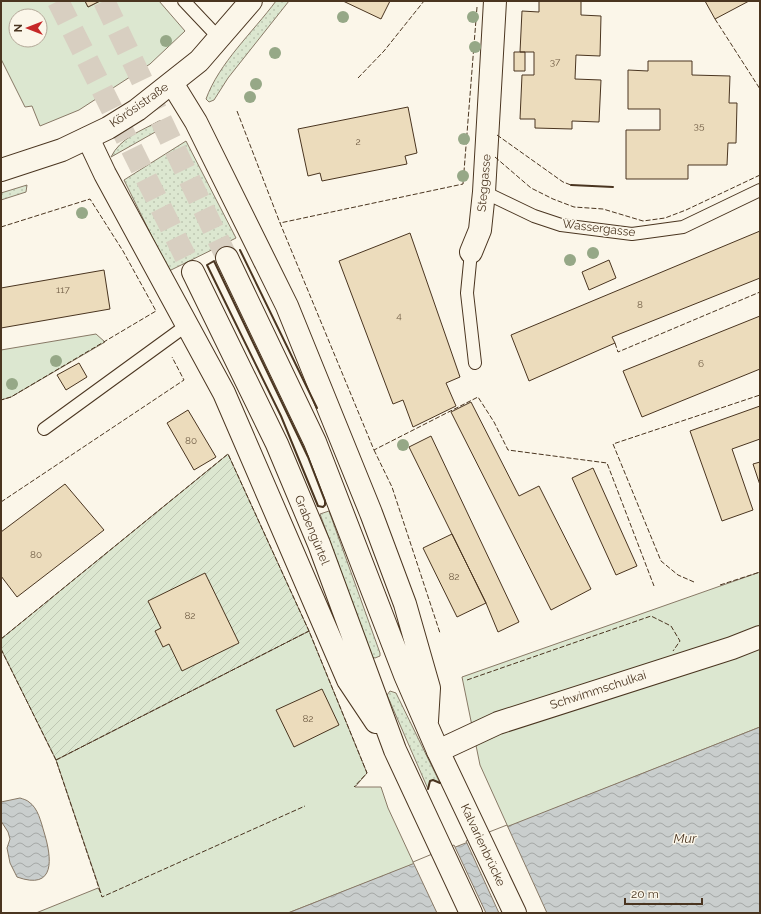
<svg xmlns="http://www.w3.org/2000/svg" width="761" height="914" viewBox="0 0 761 914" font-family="Raleway,sans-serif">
<defs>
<pattern id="grass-dots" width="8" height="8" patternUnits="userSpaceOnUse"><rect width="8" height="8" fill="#dce7d0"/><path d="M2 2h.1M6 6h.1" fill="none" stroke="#bec7b2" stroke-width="1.8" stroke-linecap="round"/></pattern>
<pattern id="garden-furrows" width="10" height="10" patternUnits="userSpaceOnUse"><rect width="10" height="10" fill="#dce7d0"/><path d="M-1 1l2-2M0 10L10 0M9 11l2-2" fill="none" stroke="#bec7b2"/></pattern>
<pattern id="water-waves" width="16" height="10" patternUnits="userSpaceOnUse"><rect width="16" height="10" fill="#c9cecd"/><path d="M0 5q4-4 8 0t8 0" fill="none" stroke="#a5a8a6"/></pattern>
</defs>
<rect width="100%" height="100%" fill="#fbf6e9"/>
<!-- grass -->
<path fill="url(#grass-dots)" stroke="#887966" d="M 276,1 L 289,1 L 228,78 L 214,100 L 209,102 L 206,99 C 219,63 253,32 276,1 Z
M 165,120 L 173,122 L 111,157 C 120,138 141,131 159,121 Z
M 186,141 L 236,238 L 169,271 L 124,180 Z
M 27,185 L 26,192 L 1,200 L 1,193 Z
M 329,511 L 380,653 L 380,656 L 375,658 L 372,657 L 320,514 Z
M 390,691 L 396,693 L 440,783 L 433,780 L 430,781 L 428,789 L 387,695 Z"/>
<!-- park -->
<path fill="#dce7d0" stroke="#887966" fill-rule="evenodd" d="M 1,1 L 85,1 L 88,7 L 100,1 L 159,1 L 185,31 L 150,64 L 79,110 L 40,126 L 32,106 L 25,107 L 1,59 ZM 16,16 L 40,16 L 40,40 L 16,40 Z
M 96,334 L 105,342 L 11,397 L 1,400 L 1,350 Z
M 760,572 L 760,727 L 508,827 L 480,765 L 462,677 Z
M 309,631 L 367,773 L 355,787 L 381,787 L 388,808 L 414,864 L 288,913 L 36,913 L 98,888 L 101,893 L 56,760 Z"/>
<!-- garden -->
<path fill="url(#garden-furrows)" stroke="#887966" d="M 228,454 L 309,631 L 56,760 L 1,649 L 1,639 Z"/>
<!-- water -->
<path fill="url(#water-waves)" stroke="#887966" d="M 760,727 L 760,913 L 288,913 Z
M 20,798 C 23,799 27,800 29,802 C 38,808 41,822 44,832 C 52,858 56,891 17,877 L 10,863 L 7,848 L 10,839 L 8,832 L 1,821 L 1,802 Z"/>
<!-- pier -->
<path fill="#fbf6e9" stroke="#887966" d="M 507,825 L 547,913 L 499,913 L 466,841 Z
M 454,845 L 486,913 L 437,913 L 413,862 Z"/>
<!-- building -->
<path fill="#ecdcbc" stroke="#4a3520" d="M 85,1 L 100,1 L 88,7 Z
M 343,1 L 390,1 L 381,19 Z
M 539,1 L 581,1 L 581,15 L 601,16 L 600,56 L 576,55 L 575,79 L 601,80 L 599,122 L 572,121 L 572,129 L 535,128 L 535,119 L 520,119 L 522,75 L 534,75 L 534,52 L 520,52 L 522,11 L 539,12 Z
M 705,1 L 749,1 L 715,19 Z
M 514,52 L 525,52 L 525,71 L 514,71 Z
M 648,61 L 692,61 L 692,75 L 730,76 L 729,103 L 737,103 L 736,143 L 728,143 L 727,165 L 688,165 L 688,179 L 626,179 L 626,130 L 660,130 L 660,109 L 628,109 L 628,70 L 648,71 Z
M 408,107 L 417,153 L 405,156 L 407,164 L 322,181 L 320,173 L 308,176 L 298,129 Z
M 760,231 L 760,278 L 612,337 L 615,343 L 529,381 L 511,335 Z
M 410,233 L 460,377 L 446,383 L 456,406 L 413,427 L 403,400 L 393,404 L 339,261 Z
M 609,260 L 616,278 L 589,290 L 582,272 Z
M 104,270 L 110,309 L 1,328 L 1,288 Z
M 760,316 L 760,369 L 642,417 L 623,371 Z
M 79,363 L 87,377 L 66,390 L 57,375 Z
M 471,402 L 519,496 L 539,486 L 591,589 L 551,610 L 451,412 Z
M 760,406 L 760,439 L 732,449 L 753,510 L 722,521 L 690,431 Z
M 188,410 L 216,457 L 194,470 L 167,423 Z
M 431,436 L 519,622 L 498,632 L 486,603 L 409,447 Z
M 760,462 L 760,485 L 753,464 Z
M 593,468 L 637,566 L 616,575 L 572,478 Z
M 65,484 L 104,530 L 17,597 L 1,576 L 1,532 Z
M 452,534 L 486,603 L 457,617 L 423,548 Z
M 205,573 L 239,643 L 182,671 L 169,644 L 163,647 L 155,631 L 161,628 L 148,601 Z
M 322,689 L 339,725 L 294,747 L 276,710 Z"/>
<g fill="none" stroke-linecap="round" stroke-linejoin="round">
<!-- primary-tunnel -->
<path stroke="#d8cfc1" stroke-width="22" stroke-dasharray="22 11" stroke-linecap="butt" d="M 58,1 L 193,272
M 104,1 L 227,258"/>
<!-- service casing -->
<g stroke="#4a3520" stroke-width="14">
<path id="service" d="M 184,1 L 219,38
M 484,192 L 534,216 L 561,225 L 632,234 L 683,227 L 760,190
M 471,252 L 467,293 L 475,363
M 44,429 L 187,325"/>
</g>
<!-- minor casing -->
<g stroke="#4a3520" stroke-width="24">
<path id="minor" d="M 471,252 L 480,230 L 484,192 L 495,1
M 438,751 L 498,723 L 732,648 L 760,637"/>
</g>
<!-- tertiary casing -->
<g stroke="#4a3520" stroke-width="24">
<path id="tertiary" d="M 1,170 L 62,150 L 108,128 L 137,110 L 199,61 L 251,1"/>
</g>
<!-- primary casing -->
<g stroke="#4a3520" stroke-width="24">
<path id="primary" d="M 172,83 L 196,122 L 287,306 L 371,513 L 405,604 L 429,688 L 427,721
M 88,138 L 105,174 L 224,393 L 348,680 L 376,722
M 227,258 L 315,442 L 405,675 L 438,751 L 515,913
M 193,272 L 277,444 L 319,544 L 395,750 L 471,913"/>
</g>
<!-- service -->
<use href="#service" stroke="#fbf6e9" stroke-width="12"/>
<!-- minor -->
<use href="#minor" stroke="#fbf6e9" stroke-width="22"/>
<!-- tertiary -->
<use href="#tertiary" stroke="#fbf6e9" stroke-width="22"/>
<!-- primary -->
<use href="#primary" stroke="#fbf6e9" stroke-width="22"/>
<!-- fence -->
<path stroke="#4a3520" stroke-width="1" stroke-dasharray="5 2" stroke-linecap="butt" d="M 477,7 L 463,184 L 280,223 L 374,450 L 478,397 L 494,422 L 508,450 L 607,463 L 654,586
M 715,19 L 760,89
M 358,78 L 384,51 L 424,1
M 237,111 L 280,223
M 497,135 L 563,182 L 571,185
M 495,157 L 531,188 L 553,199 L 574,207 L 603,209 L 643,221 L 665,218 L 686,210 L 760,175
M 1,227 L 90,199 L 123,251 L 156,311 L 11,397 L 1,400
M 615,343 L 618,352 L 760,292
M 374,450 L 392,487 L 440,633
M 1,502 L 184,380 L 172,357
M 694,582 L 678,575 L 661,561 L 613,444 L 760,395
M 720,585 L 760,572
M 1,639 L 228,454 L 309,631 L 367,773 L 354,787
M 1,649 L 56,760 L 102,897 L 305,806
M 467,680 L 651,616 L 671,626 L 680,641 L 673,651
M 56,760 L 309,631"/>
<!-- wall -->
<path stroke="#4a3520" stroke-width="2" d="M 571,185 L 613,187
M 240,250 L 317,408
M 214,261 L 308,457 L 325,501 L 325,505 L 323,507 L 318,506 L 281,416 L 207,265 Z
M 428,789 L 430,781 L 433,780 L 440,783"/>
</g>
<!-- trees -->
<g fill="#96a887">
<circle cx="343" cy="17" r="6"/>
<circle cx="473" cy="17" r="6"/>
<circle cx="166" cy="41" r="6"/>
<circle cx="475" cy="47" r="6"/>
<circle cx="275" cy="53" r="6"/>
<circle cx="256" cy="84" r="6"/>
<circle cx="250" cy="97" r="6"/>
<circle cx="464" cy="139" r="6"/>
<circle cx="463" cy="176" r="6"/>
<circle cx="82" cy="213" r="6"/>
<circle cx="593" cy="253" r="6"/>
<circle cx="570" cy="260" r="6"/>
<circle cx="56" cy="361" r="6"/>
<circle cx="12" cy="384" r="6"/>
<circle cx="403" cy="445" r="6"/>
</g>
<g text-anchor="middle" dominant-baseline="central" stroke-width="3" stroke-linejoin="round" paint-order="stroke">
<!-- number labels -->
<g font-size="10" fill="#725f47">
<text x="555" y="61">37</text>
<text x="699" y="125">35</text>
<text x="358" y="141">2</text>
<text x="63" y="289">117</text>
<text x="640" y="304">8</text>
<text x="399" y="315">4</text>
<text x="701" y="363">6</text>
<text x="191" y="440">80</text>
<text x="36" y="554">80</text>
<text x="454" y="576">82</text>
<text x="190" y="615">82</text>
<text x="308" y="718">82</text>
</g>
<!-- street labels -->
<g font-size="12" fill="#4a3520" stroke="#fbf6e9">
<text transform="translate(139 105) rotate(-35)">Körösistraße</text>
<text transform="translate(484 183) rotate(-85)">Steggasse</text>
<text transform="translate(599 228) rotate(7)">Wassergasse</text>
<text transform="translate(312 530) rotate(68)">Grabengürtel</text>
<text transform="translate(598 690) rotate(-18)">Schwimmschulkai</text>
<text transform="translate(483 845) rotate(65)">Kalvarienbrücke</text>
</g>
<!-- water labels -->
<g font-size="13" font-style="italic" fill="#4a3520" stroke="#fbf6e9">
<text x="685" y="838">Mur</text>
</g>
</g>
<!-- border -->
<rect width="761" height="914" fill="none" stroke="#4a3520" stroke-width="4"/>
<!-- north arrow -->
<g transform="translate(28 28) rotate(270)"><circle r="19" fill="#fbf6e9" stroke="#b4a999"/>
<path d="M0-3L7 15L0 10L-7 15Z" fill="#c62828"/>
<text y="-6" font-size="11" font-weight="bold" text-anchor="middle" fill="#4a3520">N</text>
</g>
<!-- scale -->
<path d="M625 898v6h77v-6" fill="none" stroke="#4a3520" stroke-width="2"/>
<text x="631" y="898" font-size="12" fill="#4a3520" stroke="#fbf6e9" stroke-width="3" paint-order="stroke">20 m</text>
</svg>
